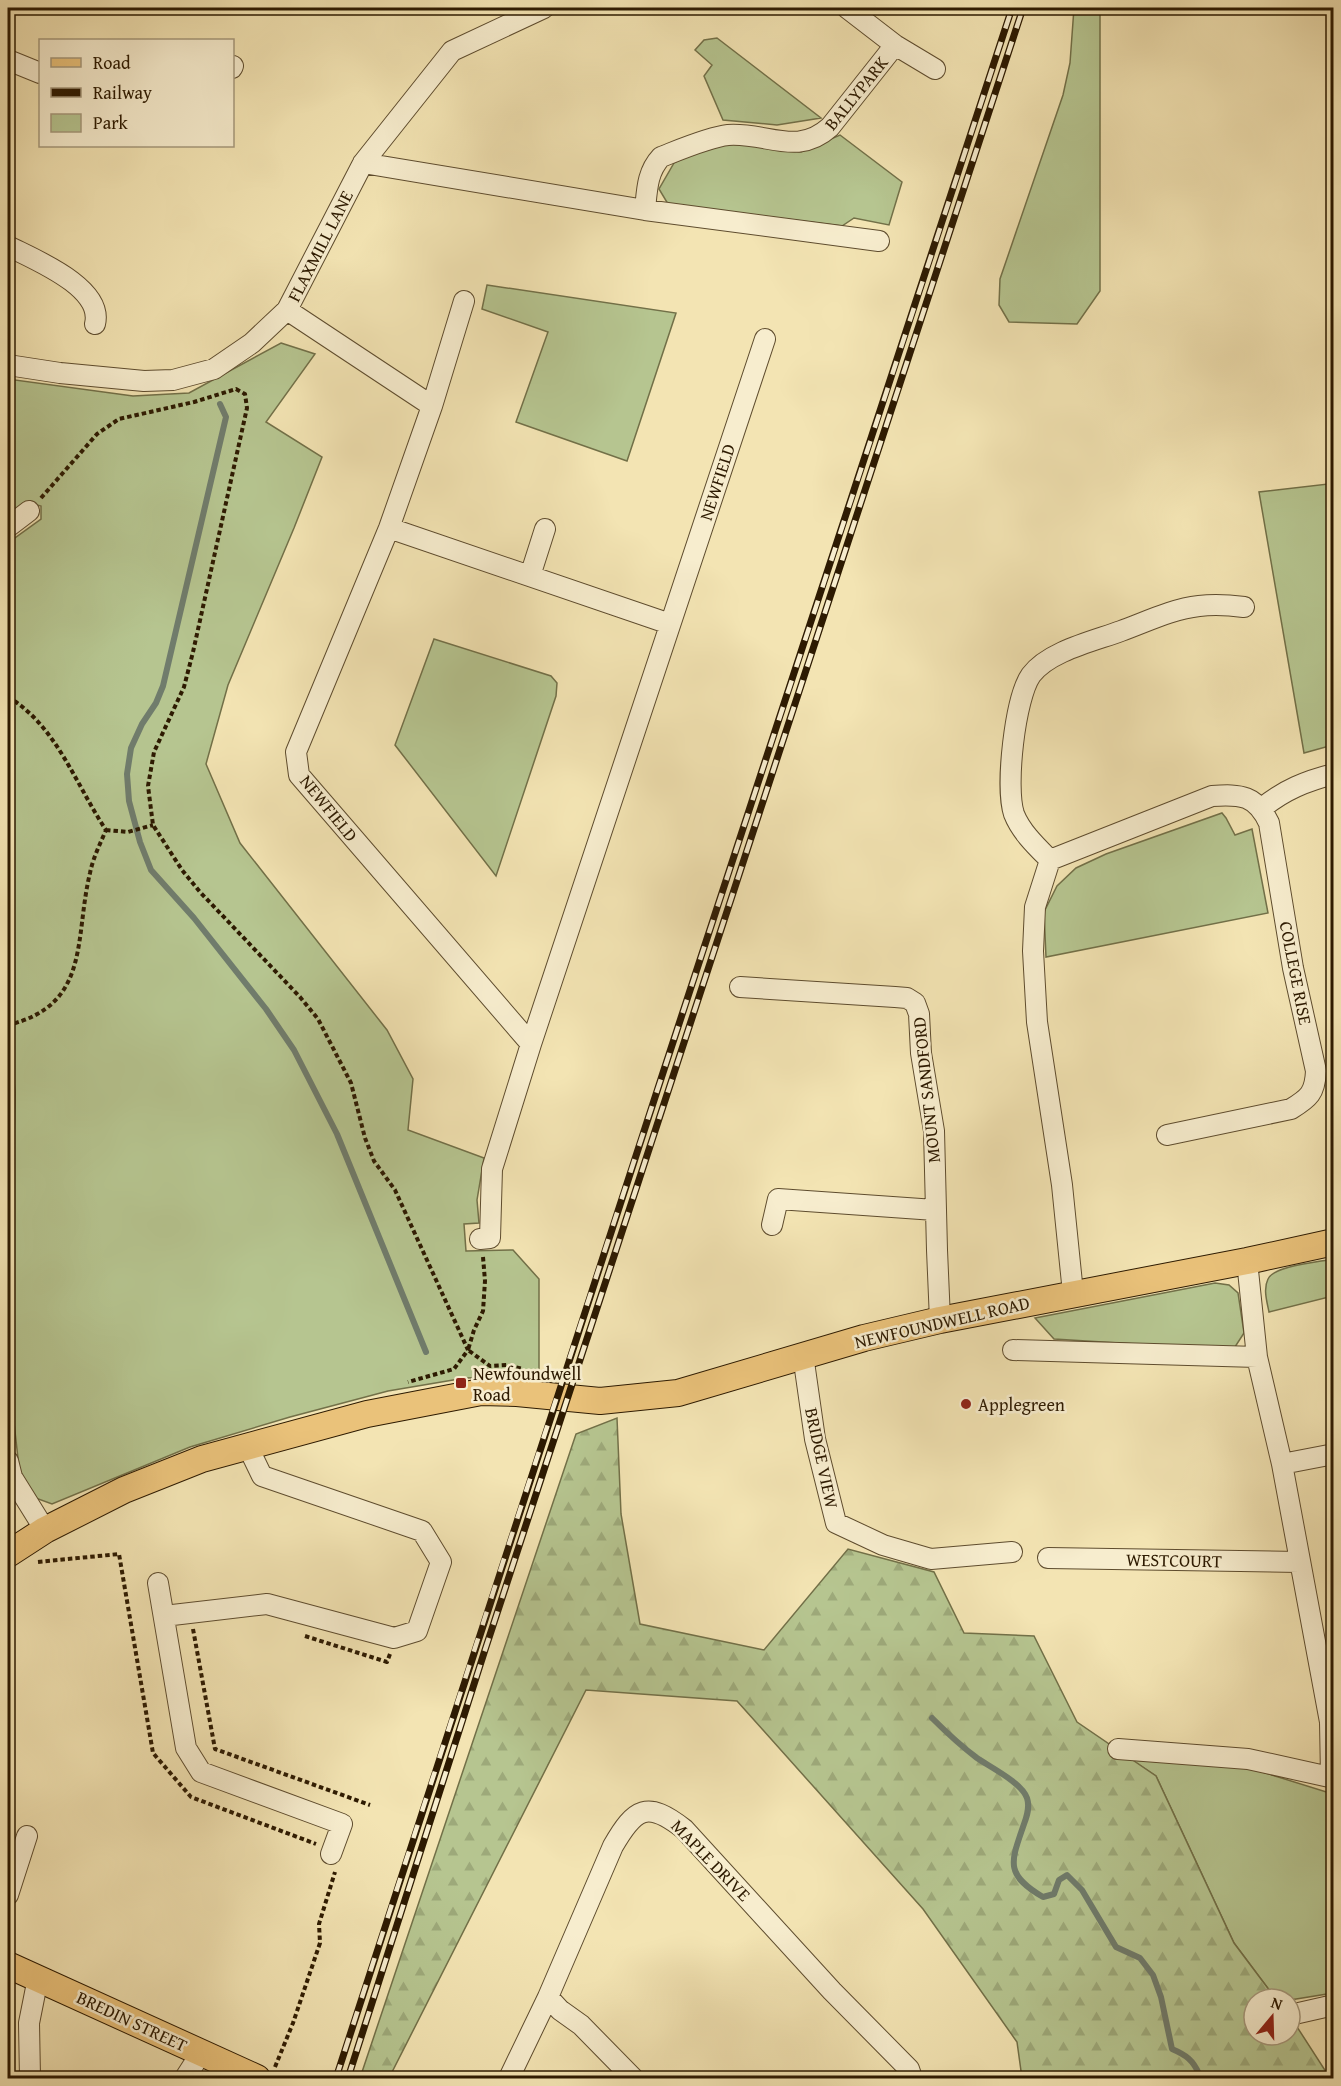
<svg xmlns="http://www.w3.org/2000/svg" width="1341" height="2086" viewBox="0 0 1341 2086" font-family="'Gentium Book Plus',serif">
<defs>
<pattern id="forest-firs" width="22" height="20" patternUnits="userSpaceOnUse" patternTransform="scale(1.5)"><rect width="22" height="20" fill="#b6c590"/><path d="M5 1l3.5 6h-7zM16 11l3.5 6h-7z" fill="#9da97a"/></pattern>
</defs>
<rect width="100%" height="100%" fill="#f3e4b3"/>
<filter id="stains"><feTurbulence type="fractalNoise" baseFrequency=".00333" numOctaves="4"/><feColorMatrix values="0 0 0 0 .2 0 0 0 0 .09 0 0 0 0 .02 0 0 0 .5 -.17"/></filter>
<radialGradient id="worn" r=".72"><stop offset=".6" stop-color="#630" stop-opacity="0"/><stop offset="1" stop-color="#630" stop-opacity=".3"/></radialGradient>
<!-- green -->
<path fill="#b6c590" stroke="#727048" stroke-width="1.5" d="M 1074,8 L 1100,8 L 1100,291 L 1077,324 L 1009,322 L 999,305 L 1000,279 L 1063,95 L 1070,63 Z
M 717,38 L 821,118 L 777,125 L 723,120 L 704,76 L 712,65 L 695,50 L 704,40 Z
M 840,135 L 902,182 L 889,225 L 854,218 L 842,226 L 668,204 L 659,189 L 674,163 L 694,153 L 725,144 L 760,145 L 801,152 Z
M 487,285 L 676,313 L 627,461 L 516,422 L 548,332 L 482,309 Z
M 281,343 L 315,354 L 266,422 L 322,457 L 294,528 L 228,685 L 206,764 L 240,843 L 387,1030 L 413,1079 L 408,1130 L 484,1158 L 477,1200 L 479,1223 L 464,1224 L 466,1251 L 513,1250 L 539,1279 L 539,1376 L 465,1378 L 388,1391 L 290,1417 L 190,1447 L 52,1504 L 30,1496 L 19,1467 L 12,1405 L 11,1279 L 15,1092 L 8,1010 L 8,543 L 41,519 L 41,506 L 30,503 L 8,516 L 8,379 L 133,396 L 189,393 Z
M 1328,484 L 1334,520 L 1333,745 L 1304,753 L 1259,492 Z
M 434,639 L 551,676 L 557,683 L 556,696 L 496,876 L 395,745 Z
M 1222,813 L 1226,818 L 1235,835 L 1252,829 L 1268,913 L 1046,957 L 1044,912 L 1057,886 L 1076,868 L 1106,854 Z
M 1333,1259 L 1333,1296 L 1269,1312 C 1267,1302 1263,1289 1268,1279 C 1273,1266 1319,1262 1333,1259 Z
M 1215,1283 L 1229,1285 L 1238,1293 L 1244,1333 L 1233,1350 L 1054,1339 L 1035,1318 Z
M 1132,1760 L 1246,1767 L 1333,1794 L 1333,1993 L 1290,2000 L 1276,1999 L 1234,1943 L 1156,1776 Z"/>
<!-- forest -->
<path fill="url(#forest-firs)" stroke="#727048" stroke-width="1.5" d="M 617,1418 L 621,1514 L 640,1624 L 764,1650 L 848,1549 L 934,1572 L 964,1633 L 1034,1636 L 1077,1722 L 1156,1776 L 1234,1943 L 1276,1999 L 1254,1999 L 1254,2035 L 1290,2035 L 1290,2016 L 1330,2078 L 1022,2078 L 1017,2042 L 923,1909 L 737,1701 L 586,1690 L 389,2078 L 360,2078 L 576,1434 Z"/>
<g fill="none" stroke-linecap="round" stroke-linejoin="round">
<!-- stream -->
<path stroke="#707c6c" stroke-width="6" d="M 220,404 L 226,417 L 163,686 L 156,703 L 142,724 L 131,748 L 127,774 L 129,801 L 140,842 L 151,870 L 194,918 L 266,1009 L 294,1050 L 337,1134 L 426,1352
M 932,1718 C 946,1732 961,1746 977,1758 C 990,1767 1021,1782 1027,1798 C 1030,1807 1027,1816 1024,1824 C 1011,1862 1004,1874 1043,1897 L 1054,1894 L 1059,1880 L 1067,1875 L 1082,1890 L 1116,1947 L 1140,1958 L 1153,1975 L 1161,1997 L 1172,2049 C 1186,2055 1193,2060 1199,2074 L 1209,2078"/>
<!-- minor casing -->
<g stroke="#5e4c2e" stroke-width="22">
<path id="minor" d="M 847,8 L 895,45 L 935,69
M 8,60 L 40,73
M 232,68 L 233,66
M 363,163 L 645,210 L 879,241
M 645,210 C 647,190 647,172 661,157 C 679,150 709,137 728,135 C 767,132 797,157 830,127 L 895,45
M 8,246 C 33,259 104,287 95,324
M 464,301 L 432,406 L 389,528 L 296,752 L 299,775 L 531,1044
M 287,310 L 432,406
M 8,365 L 60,373 L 144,381 L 173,380 L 214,369 L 252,343 L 287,310 L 363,163 L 452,51 L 544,8
M 8,527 L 29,511
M 389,528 L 670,624
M 530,576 L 545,529
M 1262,808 C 1284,790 1306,781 1334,774
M 1050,860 L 1212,796 C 1241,794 1256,795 1269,823 L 1293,968 L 1316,1071 C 1315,1093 1309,1098 1291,1109 L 1167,1135
M 1050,860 L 1035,907 L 1033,951 L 1037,1022 L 1062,1185 L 1073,1293
M 1050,860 C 1037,847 1021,832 1014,814 C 1005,787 1015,698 1031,675 C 1049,651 1094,641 1121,631 C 1146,622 1172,609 1199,606 C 1214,604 1229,605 1244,607
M 740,987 L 895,997 L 907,998 L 915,1003 L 919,1014 L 921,1053 L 934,1131 L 937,1250 L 940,1320
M 772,1225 L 778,1199 L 935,1210
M 480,1239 L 490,1238 L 492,1169 L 531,1044 L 765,339
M 1247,1261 L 1257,1357 L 1282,1464 L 1330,1722 L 1331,1777
M 1013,1350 L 1257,1357
M 803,1355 L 815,1439 L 836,1523 L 883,1545 L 931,1559 L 1012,1552
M 8,1461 L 12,1477 L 45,1530
M 1282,1464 L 1334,1454
M 1048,1558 L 1299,1562
M 158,1583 L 186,1748 L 201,1772 L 342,1824 L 331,1854
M 164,1616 L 267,1604 L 394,1638 L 417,1631 L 441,1562 L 422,1531 L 262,1476 L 248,1447
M 1118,1749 L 1248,1759 L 1334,1778
M 8,1895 L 27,1836
M 548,1997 L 560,2010 L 581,2025 L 633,2078
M 1290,2015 L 1334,2005
M 30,2078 L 29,2023 L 38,1978
M 185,2078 L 201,2053
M 509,2078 L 548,1997 L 613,1846 C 635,1808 647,1800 684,1829 L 832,1991 L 909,2069 L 912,2078"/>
</g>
<!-- major casing -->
<g stroke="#2d1a01" stroke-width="28">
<path id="major" d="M 8,1554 L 45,1530 L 124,1490 L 202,1459 L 367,1414 L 481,1392 L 517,1393 L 600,1401 L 678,1393 L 864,1338 L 940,1320 L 1247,1261 L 1334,1242
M 8,1965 L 257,2078"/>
</g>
<!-- path -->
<path stroke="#2d1a01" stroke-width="4" stroke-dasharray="4.5 3" stroke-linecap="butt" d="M 41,498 L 97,434 L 119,419 L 194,402 L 236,389 L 245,394 L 247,408 L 193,652 L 184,687 L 154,752 L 148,786 L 153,825 L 182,870 L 200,892 L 300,997 L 318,1019 L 351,1083 L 365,1138 L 374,1161 L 395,1190 L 468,1350 L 454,1369 L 408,1382
M 8,697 C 56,725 76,785 106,830 C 100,844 93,858 90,873 C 74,939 91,1005 8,1025
M 106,830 L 128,832 L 153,825
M 483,1257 L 485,1281 L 483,1311 L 474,1330 L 468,1350 L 490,1366 L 507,1365 L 523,1369 L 522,1373
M 38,1562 L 119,1554 L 153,1753 L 191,1797 L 316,1844
M 193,1629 L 215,1749 L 370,1805
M 305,1636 L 387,1662 L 390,1654
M 275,2067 L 293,2023 L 320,1943 L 319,1924 L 335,1872"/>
<!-- minor -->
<use href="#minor" stroke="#f7edce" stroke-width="20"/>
<!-- major -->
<use href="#major" stroke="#eac27a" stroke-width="26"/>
<!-- rail casing -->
<g stroke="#2d1a01" stroke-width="7">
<path id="rail" d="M 336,2078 C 558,1387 787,698 1012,8
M 348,2078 L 484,1653 L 1023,8"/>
</g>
<!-- rail -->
<use href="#rail" stroke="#f7edce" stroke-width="4.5" stroke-dasharray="14" stroke-linecap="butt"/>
</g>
<!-- markers -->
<g fill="#8f2418" stroke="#f7edce" stroke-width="2">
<rect x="455" y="1377" width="12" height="12" rx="3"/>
<circle cx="966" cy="1404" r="6"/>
</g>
<g text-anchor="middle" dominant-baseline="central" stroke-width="5" stroke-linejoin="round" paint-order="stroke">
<!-- street labels -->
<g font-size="18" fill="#2d1a01" stroke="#f7edce">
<text transform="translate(856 93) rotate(-51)">BALLYPARK</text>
<text transform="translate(320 246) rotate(-63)">FLAXMILL LANE</text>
<text transform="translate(717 482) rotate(-72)">NEWFIELD</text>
<text transform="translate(329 808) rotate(51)">NEWFIELD</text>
<text transform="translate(1296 973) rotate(79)">COLLEGE RISE</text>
<text transform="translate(926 1090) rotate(-96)">MOUNT SANDFORD</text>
<text transform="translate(942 1322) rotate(-13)">NEWFOUNDWELL ROAD</text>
<text transform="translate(822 1458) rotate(78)">BRIDGE VIEW</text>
<text transform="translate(1174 1560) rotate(1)">WESTCOURT</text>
<text transform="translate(711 1860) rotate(46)">MAPLE DRIVE</text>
<text transform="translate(132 2021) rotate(25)">BREDIN STREET</text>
</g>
<!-- poi labels -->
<g font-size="18" fill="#2d1a01" stroke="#f7edce" text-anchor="start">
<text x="473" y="1373">Newfoundwell<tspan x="473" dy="21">Road</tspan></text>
<text x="978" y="1404">Applegreen</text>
</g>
</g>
<!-- margin -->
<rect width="1341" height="2086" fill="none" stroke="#f3e4b3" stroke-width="30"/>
<rect x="9" y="9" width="1323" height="2068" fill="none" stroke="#2d1a01" stroke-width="3"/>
<rect x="15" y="15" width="1311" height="2056" fill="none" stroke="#2d1a01" stroke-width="1.5"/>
<!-- legend -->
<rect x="39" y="39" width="195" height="108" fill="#f7edce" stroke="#a6997c" stroke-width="1.5"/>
<rect x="51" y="58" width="30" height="9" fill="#eac27a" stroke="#a6997c" stroke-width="1.5"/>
<text x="93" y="69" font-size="18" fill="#2d1a01">Road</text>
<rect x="51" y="88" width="30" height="9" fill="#2d1a01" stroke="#a6997c" stroke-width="1.5"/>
<text x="93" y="99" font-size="18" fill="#2d1a01">Railway</text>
<rect x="51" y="114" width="30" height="18" fill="#b6c590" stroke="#a6997c" stroke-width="1.5"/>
<text x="93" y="129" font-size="18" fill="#2d1a01">Park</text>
<!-- north arrow -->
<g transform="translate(1272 2017) rotate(19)"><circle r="28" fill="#f7edce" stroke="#a6997c" stroke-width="1.5"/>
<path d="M0-4.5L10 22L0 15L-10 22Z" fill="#8f2418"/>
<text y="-9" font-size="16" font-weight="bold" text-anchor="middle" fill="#2d1a01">N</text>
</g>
<rect width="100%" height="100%" filter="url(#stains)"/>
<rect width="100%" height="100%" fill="url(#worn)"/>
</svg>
